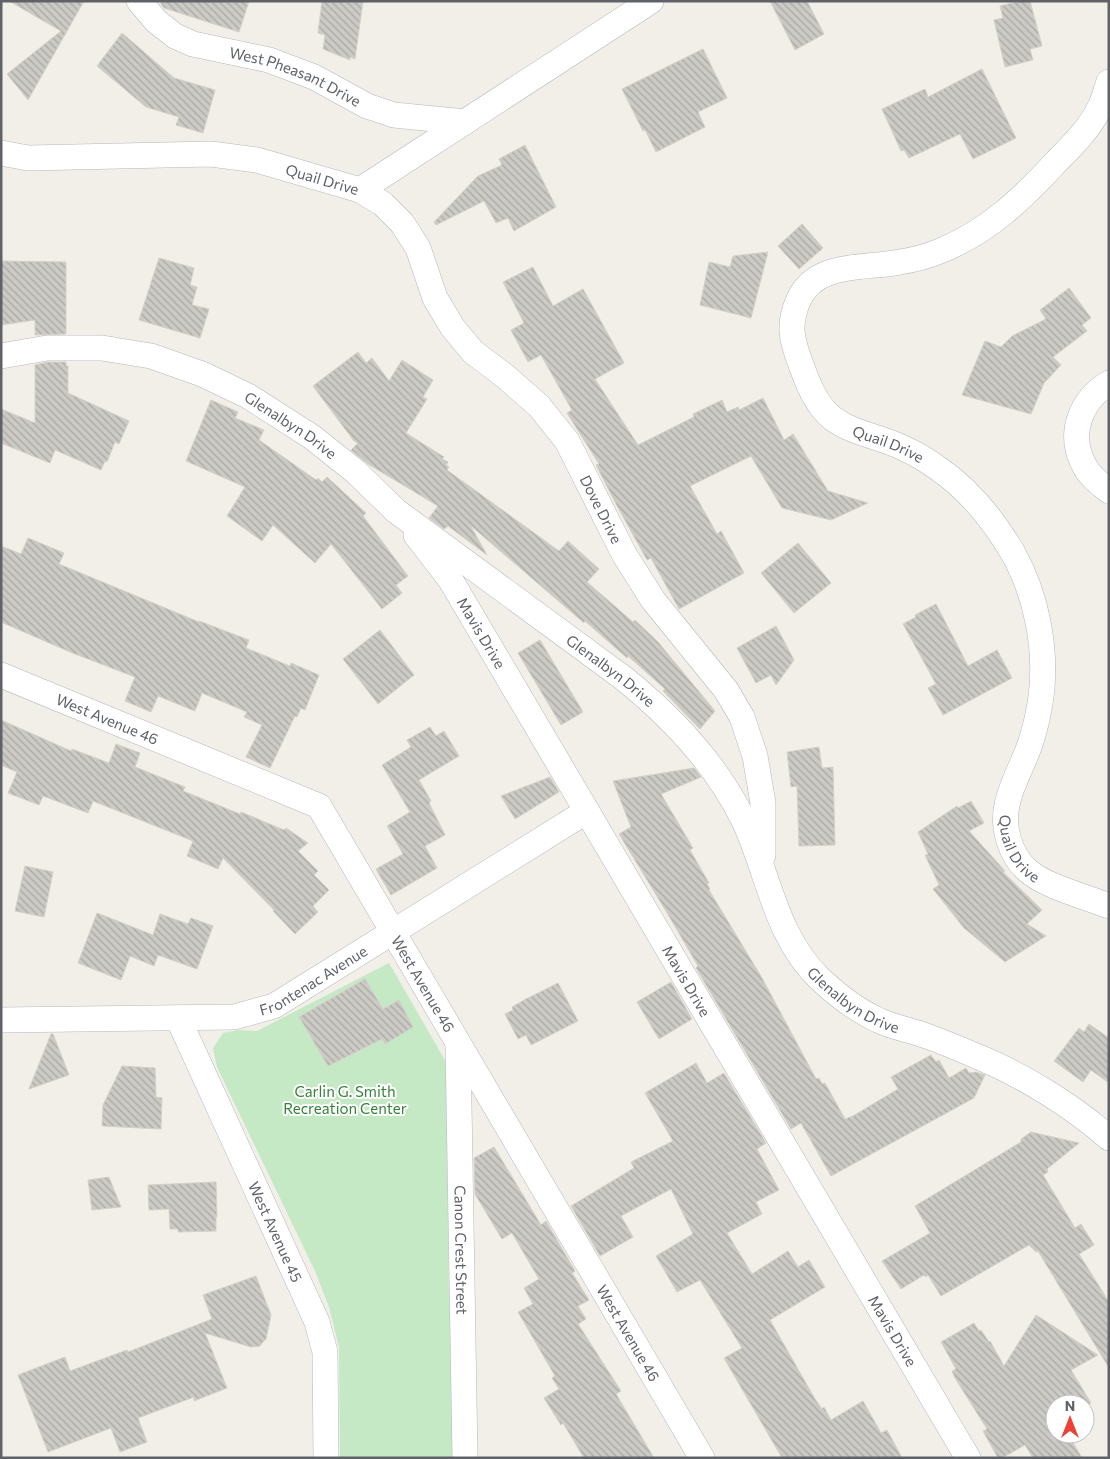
<svg xmlns="http://www.w3.org/2000/svg" width="1110" height="1459" viewBox="0 0 1110 1459" font-family="Commissioner,sans-serif">
<defs>
<pattern id="building-back-hatch" width="6" height="6" patternUnits="userSpaceOnUse" patternTransform="scale(1.25)"><rect width="6" height="6" fill="#cccac5"/><path d="M-1 5l2 2M0 0l6 6M5-1l2 2" fill="none" stroke="#a9a8a4"/></pattern>
</defs>
<rect width="100%" height="100%" fill="#f1efe8"/>
<!-- green -->
<path fill="#c5e8c5" d="M 389,963 L 446,1062 L 449,1296 L 456,1458 L 340,1458 L 339,1347 L 329,1307 L 315,1271 L 217,1067 L 213,1048 L 223,1033 L 239,1030 L 257,1031 Z"/>
<!-- building -->
<path fill="url(#building-back-hatch)" stroke="#d6d1c6" d="M 9,1 L 84,1 L 28,100 L 7,74 L 61,31 Z
M 161,1 L 249,1 L 239,32 L 164,8 L 161,4 Z
M 322,1 L 363,1 L 355,59 L 350,57 L 350,60 L 323,49 L 325,35 L 318,33 Z
M 770,1 L 807,1 L 824,34 L 795,50 Z
M 1020,1 L 1030,1 L 1042,46 L 1030,49 L 1033,60 L 1005,67 L 994,20 L 1003,18 L 1000,6 Z
M 122,33 L 174,78 L 215,90 L 203,133 L 176,125 L 179,117 L 146,107 L 97,66 Z
M 703,49 L 727,98 L 698,112 L 705,127 L 656,152 L 645,130 L 643,131 L 622,89 Z
M 982,69 L 1016,138 L 973,159 L 960,134 L 909,158 L 904,150 L 901,151 L 882,109 L 925,89 L 928,97 Z
M 525,145 L 556,207 L 514,231 L 508,218 L 496,223 L 484,201 L 436,225 L 434,222 L 478,176 L 502,165 L 499,159 Z
M 802,224 L 823,248 L 799,269 L 778,246 Z
M 768,252 L 751,318 L 700,305 L 709,262 L 730,267 L 733,256 Z
M 159,258 L 194,268 L 190,285 L 197,287 L 192,305 L 209,309 L 200,338 L 139,320 Z
M 1,261 L 66,262 L 66,334 L 35,335 L 35,320 L 1,325 Z
M 533,267 L 553,306 L 583,289 L 624,363 L 595,379 L 638,445 L 694,417 L 693,414 L 722,400 L 727,412 L 738,407 L 739,410 L 763,398 L 784,440 L 793,434 L 828,491 L 868,503 L 831,520 L 782,508 L 751,456 L 690,486 L 717,534 L 721,531 L 744,573 L 679,609 L 651,558 L 647,560 L 616,504 L 596,465 L 599,464 L 567,413 L 572,410 L 541,355 L 528,362 L 511,330 L 524,323 L 503,282 Z
M 1069,288 L 1091,318 L 1082,325 L 1087,331 L 1053,357 L 1061,365 L 1044,383 L 1031,414 L 962,395 L 985,341 L 1001,347 L 1012,336 L 1046,319 L 1040,310 Z
M 358,352 L 366,363 L 372,358 L 389,381 L 402,360 L 433,380 L 423,397 L 427,399 L 406,433 L 444,457 L 442,459 L 448,462 L 446,465 L 449,467 L 447,470 L 559,551 L 568,541 L 599,569 L 587,582 L 633,622 L 635,620 L 658,642 L 715,711 L 700,729 L 663,691 L 665,689 L 628,656 L 627,658 L 585,621 L 584,623 L 470,525 L 487,555 L 448,526 L 444,529 L 429,518 L 438,506 L 368,464 L 351,450 L 358,443 L 354,441 L 313,386 Z
M 48,362 L 66,362 L 66,366 L 68,366 L 68,393 L 129,421 L 119,444 L 115,442 L 107,462 L 105,461 L 101,470 L 55,450 L 50,463 L 1,443 L 1,409 L 35,423 L 35,365 Z
M 211,400 L 238,412 L 235,418 L 264,430 L 259,440 L 316,480 L 318,478 L 322,482 L 327,477 L 366,513 L 363,516 L 408,576 L 396,585 L 402,593 L 382,609 L 331,544 L 315,563 L 273,525 L 262,541 L 227,516 L 245,487 L 186,461 Z
M 28,538 L 64,553 L 59,564 L 199,622 L 199,621 L 249,640 L 246,648 L 290,666 L 291,663 L 319,675 L 305,710 L 301,708 L 297,717 L 295,716 L 270,768 L 246,757 L 262,725 L 244,717 L 247,712 L 202,693 L 195,711 L 158,696 L 151,712 L 125,701 L 135,677 L 70,652 L 1,622 L 1,546 L 21,554 Z
M 798,543 L 831,583 L 794,613 L 761,573 Z
M 936,604 L 968,666 L 997,650 L 1012,678 L 943,715 L 928,688 L 936,684 L 903,624 L 916,617 L 915,615 Z
M 776,626 L 794,660 L 776,685 L 771,675 L 756,683 L 737,648 Z
M 380,630 L 414,675 L 378,704 L 343,659 Z
M 540,640 L 583,712 L 561,725 L 518,653 Z
M 1,720 L 71,751 L 72,749 L 109,763 L 116,744 L 140,753 L 135,767 L 185,787 L 183,791 L 240,814 L 241,812 L 284,830 L 286,828 L 308,843 L 298,851 L 318,871 L 314,875 L 329,890 L 313,906 L 318,912 L 295,934 L 273,911 L 274,910 L 223,858 L 218,869 L 187,856 L 193,841 L 93,801 L 88,813 L 43,796 L 39,805 L 8,793 L 17,772 L 1,765 Z
M 430,727 L 436,736 L 444,731 L 459,756 L 419,780 L 431,801 L 429,803 L 445,835 L 425,846 L 437,868 L 391,895 L 376,869 L 403,854 L 387,826 L 410,812 L 382,765 L 411,747 L 407,740 Z
M 819,747 L 822,768 L 833,767 L 835,845 L 799,846 L 797,786 L 791,787 L 787,752 Z
M 694,768 L 701,777 L 661,794 L 693,848 L 690,850 L 709,883 L 707,884 L 710,889 L 709,890 L 762,978 L 816,1079 L 819,1078 L 822,1084 L 825,1083 L 845,1119 L 853,1116 L 898,1089 L 891,1077 L 931,1055 L 936,1062 L 939,1060 L 949,1078 L 966,1068 L 969,1073 L 976,1072 L 985,1075 L 974,1098 L 831,1176 L 801,1123 L 791,1129 L 696,968 L 698,966 L 666,911 L 619,834 L 631,827 L 613,781 Z
M 550,777 L 559,792 L 515,819 L 501,796 Z
M 971,801 L 984,823 L 969,831 L 1005,871 L 1003,872 L 1042,910 L 1027,924 L 1046,936 L 1005,962 L 964,928 L 933,889 L 939,885 L 925,855 L 928,854 L 918,832 L 957,806 L 958,808 Z
M 25,866 L 53,872 L 44,917 L 15,911 Z
M 97,913 L 153,935 L 160,914 L 188,924 L 191,918 L 213,926 L 197,969 L 158,955 L 154,966 L 130,956 L 121,980 L 78,963 Z
M 365,979 L 383,1009 L 399,1000 L 413,1027 L 385,1044 L 382,1039 L 328,1066 L 299,1017 Z
M 671,982 L 692,1019 L 659,1039 L 637,1002 Z
M 558,983 L 578,1021 L 531,1045 L 526,1035 L 518,1039 L 505,1014 L 513,1010 L 512,1007 L 526,999 Z
M 1089,1024 L 1109,1038 L 1109,1083 L 1091,1070 L 1083,1082 L 1054,1061 L 1079,1028 L 1084,1032 Z
M 51,1034 L 53,1034 L 69,1075 L 29,1089 Z
M 696,1063 L 707,1083 L 724,1073 L 766,1143 L 757,1149 L 779,1190 L 756,1202 L 762,1214 L 727,1233 L 752,1274 L 788,1251 L 798,1267 L 809,1260 L 825,1287 L 770,1320 L 815,1399 L 822,1409 L 824,1407 L 831,1420 L 863,1401 L 881,1433 L 887,1430 L 902,1458 L 782,1458 L 724,1358 L 742,1348 L 700,1280 L 677,1292 L 656,1256 L 693,1234 L 671,1189 L 621,1216 L 633,1237 L 600,1256 L 571,1206 L 634,1168 L 631,1162 L 673,1141 L 645,1093 Z
M 122,1066 L 155,1068 L 156,1097 L 162,1098 L 161,1129 L 102,1126 L 103,1105 Z
M 1031,1132 L 1079,1143 L 1047,1169 L 1048,1172 L 1043,1175 L 1075,1228 L 1081,1224 L 1094,1245 L 1079,1254 L 1109,1302 L 1109,1368 L 1038,1251 L 1036,1252 L 1029,1245 L 941,1296 L 928,1275 L 926,1277 L 924,1275 L 901,1289 L 882,1261 L 930,1233 L 915,1206 L 1021,1142 L 1021,1139 Z
M 494,1147 L 541,1225 L 546,1221 L 575,1271 L 572,1273 L 589,1300 L 578,1306 L 586,1319 L 578,1324 L 621,1391 L 616,1394 L 654,1458 L 584,1458 L 563,1423 L 561,1425 L 544,1398 L 559,1389 L 552,1378 L 555,1376 L 518,1312 L 533,1304 L 524,1288 L 539,1279 L 512,1233 L 502,1239 L 475,1194 L 474,1158 Z
M 109,1177 L 121,1207 L 92,1210 L 88,1180 Z
M 216,1182 L 217,1217 L 216,1217 L 216,1231 L 178,1232 L 178,1229 L 170,1229 L 169,1209 L 149,1210 L 148,1185 Z
M 256,1276 L 271,1315 L 266,1339 L 263,1342 L 260,1346 L 251,1347 L 205,1333 L 227,1388 L 194,1401 L 194,1397 L 138,1418 L 147,1442 L 120,1452 L 111,1428 L 48,1452 L 18,1375 L 65,1357 L 70,1371 L 127,1350 L 128,1352 L 212,1319 L 203,1295 Z
M 1036,1315 L 1098,1355 L 1071,1370 L 1091,1403 L 1085,1407 L 1085,1404 L 1055,1404 L 1055,1434 L 1068,1434 L 1082,1458 L 1033,1458 L 1025,1445 L 1002,1458 L 998,1458 L 983,1431 L 987,1429 L 955,1378 L 952,1371 L 956,1369 L 941,1342 L 974,1323 L 979,1331 L 981,1330 L 989,1342 L 990,1341 L 1004,1366 Z"/>
<g fill="none" stroke-linecap="round" stroke-linejoin="round">
<!-- street casing -->
<g stroke="#b5b8bc" stroke-width="26">
<g id="street">
<path id="s1" d="M 139,1 L 156,21 L 175,36 L 193,44 L 269,60 L 314,77 L 367,106 L 394,115 L 465,122"/>
<path id="s2" d="M 1109,82 C 1106,90 1104,98 1101,105 C 1091,127 1074,144 1057,161 C 1023,198 988,232 940,251 C 928,256 913,260 900,262 C 867,269 816,261 799,299 C 788,323 791,338 800,362 C 806,378 812,396 824,410 C 843,433 878,435 903,448 C 915,453 928,461 939,469 C 971,491 994,521 1013,553 C 1037,596 1047,649 1041,697 C 1039,711 1036,725 1032,738 C 1026,760 1011,783 1007,805 C 1002,827 1010,855 1027,870 C 1046,887 1084,896 1109,906"/>
<path id="s3" d="M 1,153 L 28,158 L 211,154 L 257,160 L 360,190 L 651,1"/>
<path id="s4" d="M 360,190 L 383,204 L 402,223 L 418,248 L 435,298 L 453,328 L 473,352 L 506,377 L 539,406 L 567,441 L 624,554 L 653,600 L 726,690 L 742,717 L 755,756 L 763,803 L 763,855"/>
<path id="s5" d="M 1,356 L 47,348 L 102,348 L 151,356 L 202,374 L 248,396 L 312,437 L 356,472 L 396,511 L 622,677 C 672,717 717,764 745,823 C 769,876 776,937 820,979 C 837,995 856,1010 878,1020 C 890,1026 905,1029 918,1033 C 939,1040 960,1049 981,1058 C 1024,1076 1074,1107 1109,1138"/>
<path d="M 1109,383 C 1081,400 1068,432 1083,463 C 1088,475 1099,483 1109,491"/>
<path id="s6" d="M 416,535 L 450,579 L 968,1458"/>
<path id="s7" d="M 1,675 L 319,806 L 702,1458"/>
<path id="s8" d="M 178,1018 L 317,1322 L 325,1352 L 326,1458"/>
<path id="s9" d="M 1,1020 L 234,1017 L 274,1006 L 587,811"/>
<path id="s10" d="M 458,1045 L 465,1458"/>
</g>
</g>
<!-- street -->
<use href="#street" stroke="#fff" stroke-width="25"/>
</g>
<g text-anchor="middle" dominant-baseline="central" stroke-width="4" stroke-linejoin="round" paint-order="stroke">
<!-- street labels -->
<g font-size="15" fill="#5f6368" stroke="#fff">
<text stroke="none"><textPath href="#s1" startOffset="178">West Pheasant Drive</textPath></text>
<text stroke="none"><textPath href="#s3" startOffset="325">Quail Drive</textPath></text>
<text stroke="none"><textPath href="#s5" startOffset="308">Glenalbyn Drive</textPath></text>
<text stroke="none"><textPath href="#s2" startOffset="592">Quail Drive</textPath></text>
<text stroke="none"><textPath href="#s4" startOffset="409">Dove Drive</textPath></text>
<text stroke="none"><textPath href="#s6" startOffset="118">Mavis Drive</textPath></text>
<text stroke="none"><textPath href="#s5" startOffset="712">Glenalbyn Drive</textPath></text>
<text stroke="none"><textPath href="#s7" startOffset="115">West Avenue 46</textPath></text>
<text stroke="none"><textPath href="#s2" startOffset="1072">Quail Drive</textPath></text>
<text stroke="none"><textPath href="#s9" startOffset="321">Frontenac Avenue</textPath></text>
<text stroke="none"><textPath href="#s6" startOffset="522">Mavis Drive</textPath></text>
<text stroke="none"><textPath href="#s7" startOffset="550">West Avenue 46</textPath></text>
<text stroke="none"><textPath href="#s5" startOffset="1132">Glenalbyn Drive</textPath></text>
<text stroke="none"><textPath href="#s8" startOffset="235">West Avenue 45</textPath></text>
<text stroke="none"><textPath href="#s10" startOffset="205">Canon Crest Street</textPath></text>
<text stroke="none"><textPath href="#s6" startOffset="928">Mavis Drive</textPath></text>
<text stroke="none"><textPath href="#s7" startOffset="955">West Avenue 46</textPath></text>
</g>
<!-- park labels -->
<g font-size="15" fill="#348238" stroke="#fff">
<text x="345" y="1091">Carlin G. Smith<tspan x="345" dy="17">Recreation Center</tspan></text>
</g>
</g>
<!-- border -->
<rect width="1110" height="1459" fill="none" stroke="#5f6368" stroke-width="5"/>
<!-- north arrow -->
<g transform="translate(1070 1419)"><circle r="24" fill="#ffffff" stroke="#bfc1c3"/>
<path d="M0-4L9 19L0 12L-9 19Z" fill="#ea4335"/>
<text y="-8" font-size="14" font-weight="bold" text-anchor="middle" fill="#5f6368">N</text>
</g>
</svg>
